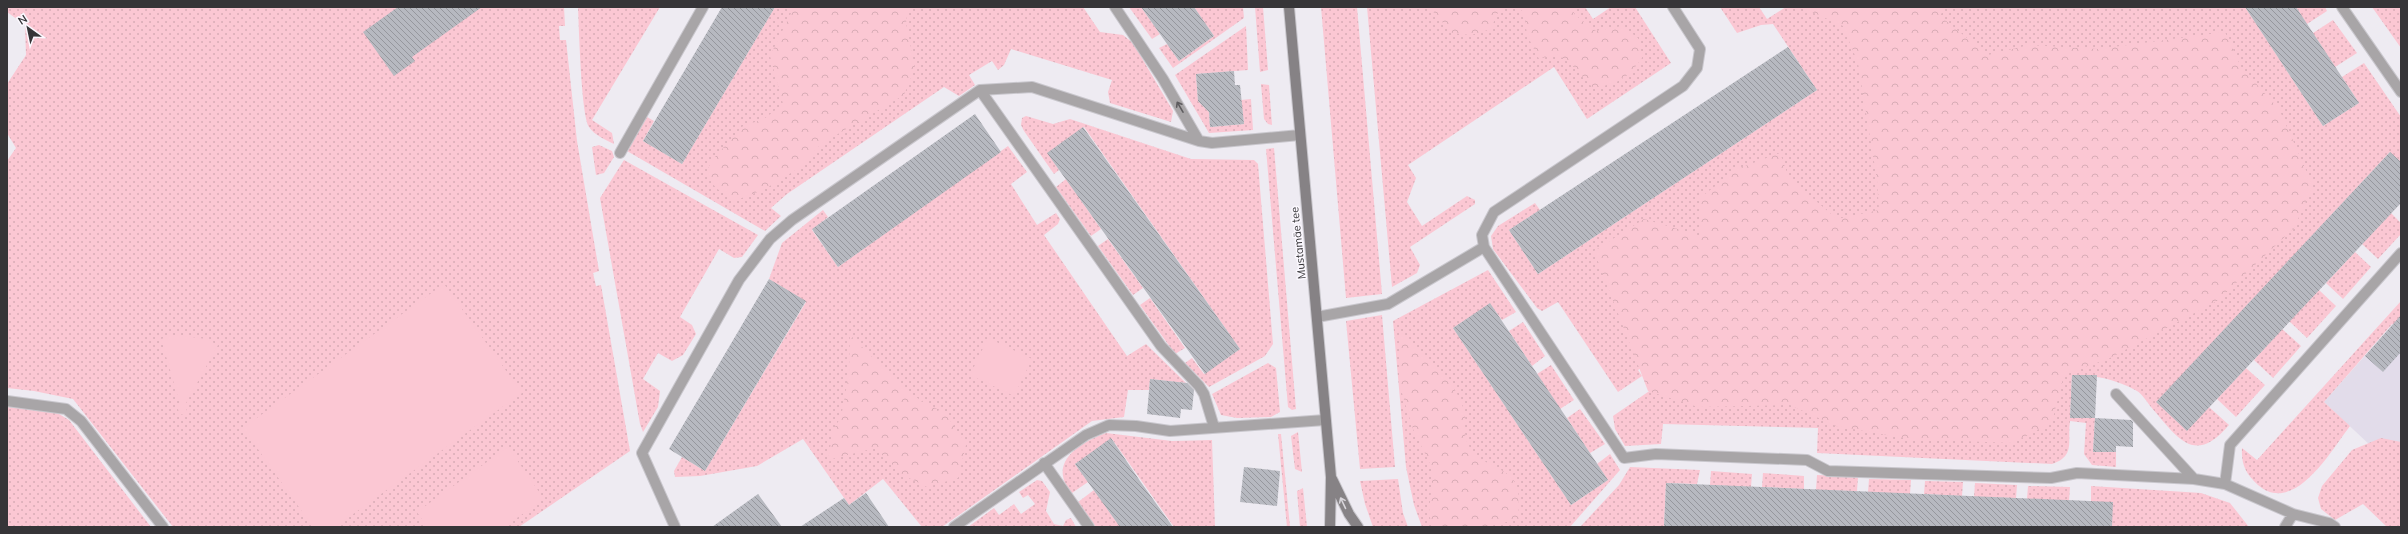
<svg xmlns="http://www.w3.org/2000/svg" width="2408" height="534" viewBox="0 0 2408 534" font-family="Mulish,sans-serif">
<defs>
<pattern id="green-dots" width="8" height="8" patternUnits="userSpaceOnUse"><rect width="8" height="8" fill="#fbc7d3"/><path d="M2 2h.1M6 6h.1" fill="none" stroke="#d8acb6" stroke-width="1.8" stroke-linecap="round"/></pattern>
<pattern id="forest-crowns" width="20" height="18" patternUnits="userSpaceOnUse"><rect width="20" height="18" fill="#fbc7d3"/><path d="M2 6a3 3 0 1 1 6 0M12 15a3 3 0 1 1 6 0" fill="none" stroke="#d8acb6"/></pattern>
<pattern id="building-back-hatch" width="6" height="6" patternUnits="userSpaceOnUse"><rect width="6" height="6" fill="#b7b9c0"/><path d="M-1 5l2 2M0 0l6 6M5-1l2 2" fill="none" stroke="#96979d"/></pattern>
</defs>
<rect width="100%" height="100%" fill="#eeebf2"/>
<!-- built -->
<path fill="#e2dcea" d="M 2401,315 L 2401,474 L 2324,402 Z"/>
<!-- green -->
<path fill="url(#green-dots)" d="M 7,7 L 564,7 L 565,26 L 559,26 L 560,40 L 566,40 L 577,141 L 599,271 L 593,273 L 596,286 L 601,285 L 630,451 L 519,527 L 173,527 L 73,399 L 34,391 L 7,388 L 7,161 L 16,148 L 7,133 L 7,84 L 26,55 L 25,25 L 7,12 Z
M 578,7 L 660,7 L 592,120 L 612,133 L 614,144 C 606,140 594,135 589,127 C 581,114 579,27 578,7 Z
M 775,7 L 1083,7 L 1100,32 L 1123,35 L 1133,43 L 1173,111 L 1171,122 L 1110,103 L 1108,92 L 1112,80 L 1011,49 L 1004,65 L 998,70 L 992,61 L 969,75 L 975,85 L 959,96 L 944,87 L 787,194 L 771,208 L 781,216 L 765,231 L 627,151 L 647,117 L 654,121 L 643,141 L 682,164 Z
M 1129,7 L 1141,7 L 1160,34 L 1152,39 Z
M 1194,7 L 1243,7 L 1244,18 L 1173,68 L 1159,48 L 1167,44 L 1179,61 L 1214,36 Z
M 1255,7 L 1263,7 L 1268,70 L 1260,72 Z
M 1321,7 L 1357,7 L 1382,294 L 1346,298 Z
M 1367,7 L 1585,7 L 1593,19 L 1611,7 L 1635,7 L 1671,63 L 1587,119 L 1554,67 L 1408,165 L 1416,178 L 1407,202 L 1422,226 L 1467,196 L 1475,200 L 1475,204 L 1410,247 L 1420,265 L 1417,273 L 1392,287 Z
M 1720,7 L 1759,7 L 1767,19 L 1786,7 L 2245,7 L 2323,126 L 2359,103 L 2342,77 L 2364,63 L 2401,117 L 2401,162 L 2390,152 L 2157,402 L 2209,407 L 2229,425 C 2194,466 2178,438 2151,407 C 2147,402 2142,394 2137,391 C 2115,379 2096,375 2072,375 L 2070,418 L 2095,418 L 2093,452 L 2116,452 L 2116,467 L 2092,465 L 2084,454 L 2086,423 L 2070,421 C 2067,441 2076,456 2052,464 L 1817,453 L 1818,428 L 1663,424 L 1661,444 L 1625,446 L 1615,429 L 1613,416 L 1677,372 L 1650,363 L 1638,370 L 1642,376 L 1618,392 L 1558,302 L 1542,311 L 1537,308 L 1493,249 L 1491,236 L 1498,226 L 1535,203 L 1540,210 L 1509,230 L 1538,274 L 1817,90 L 1773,24 L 1761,25 L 1737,33 Z
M 2296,7 L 2325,7 L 2327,11 L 2307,24 Z
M 2372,7 L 2401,7 L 2401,48 Z
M 2333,20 L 2357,53 L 2335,67 L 2313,33 Z
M 1246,26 L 1248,70 L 1196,74 L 1198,101 L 1209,112 L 1210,127 L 1244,124 L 1241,100 L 1251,99 L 1253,130 L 1209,133 L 1175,75 Z
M 1261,84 L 1269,85 L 1272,125 L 1268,124 L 1264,119 Z
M 1026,116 L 1053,124 L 1070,119 L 1191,159 L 1254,160 L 1258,164 L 1273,344 L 1265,356 L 1209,387 L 1185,363 L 1192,358 L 1204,374 L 1240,349 L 1084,127 L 1048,153 L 1059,170 L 1054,174 L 1024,131 L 1021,125 L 1022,118 Z
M 599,145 L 612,151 L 614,157 L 604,173 L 596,175 L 592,147 Z
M 1008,146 L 1027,172 L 1011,184 L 1037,225 L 1056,213 L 1060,219 L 1058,224 L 1044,235 L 1127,356 L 1146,344 L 1186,383 L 1150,379 L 1149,390 L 1128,390 L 1124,417 L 1092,421 L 942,527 L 922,527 L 883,479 L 849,505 L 803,439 L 757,466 L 700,476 L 675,477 L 674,471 L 682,457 L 705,471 L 806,302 L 769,279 L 782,243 L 823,210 L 828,217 L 812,230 L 838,267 Z
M 1274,148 L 1296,409 L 1292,410 L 1288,407 L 1266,149 Z
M 624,160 L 758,235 L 742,257 L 734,258 L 719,249 L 680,317 L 692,325 L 696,334 L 683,355 L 672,361 L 658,353 L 643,379 L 660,391 L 658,407 L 643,432 L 640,424 L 600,198 Z
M 1066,179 L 1101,229 L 1091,236 L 1056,187 Z
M 2391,213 L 2401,223 L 2401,234 L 2378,259 L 2362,244 Z
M 1108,239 L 1143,288 L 1133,295 L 1098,246 Z
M 2355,252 L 2371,267 L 2343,299 L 2326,283 Z
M 1488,270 L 1516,312 L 1502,320 L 1490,304 L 1453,328 L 1571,505 L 1608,480 L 1597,464 L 1610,454 L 1620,470 L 1570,527 L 1422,527 L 1414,505 L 1406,467 L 1393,321 Z
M 2319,290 L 2336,306 L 2307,338 L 2289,321 Z
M 1150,298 L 1185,348 L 1175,354 L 1140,305 Z
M 2401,301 L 2401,330 L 2392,324 L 2324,402 L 2350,426 C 2331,451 2294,516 2258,485 C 2246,474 2241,465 2242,448 L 2257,460 Z
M 1382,315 L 1395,467 L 1360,469 L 1346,321 Z
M 1523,322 L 1545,356 L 1532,366 L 1509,331 Z
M 2282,329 L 2301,346 L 2273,378 L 2254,360 Z
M 1268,363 L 1276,368 L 1280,412 L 1271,417 L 1237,418 L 1221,415 L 1212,394 Z
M 1551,365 L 1574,400 L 1560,409 L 1537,374 Z
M 2246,368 L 2265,385 L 2236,417 L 2217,399 Z
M 7,407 L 54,411 L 69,420 L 151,527 L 7,527 Z
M 1580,409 L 1605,444 L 1590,453 L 1567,418 Z
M 1298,432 L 1302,472 L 1295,469 L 1291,436 Z
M 1106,433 L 1172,441 L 1212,440 L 1215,527 L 1174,527 L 1112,439 L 1075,464 L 1088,482 L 1072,493 C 1068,488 1064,483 1063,476 C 1059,454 1089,439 1106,433 Z
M 1278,434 L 1281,434 L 1290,527 L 1287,527 Z
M 2381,438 L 2401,442 L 2401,527 L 2387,527 L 2363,504 L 2335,520 L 2321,509 L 2318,498 L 2322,486 L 2352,450 Z
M 1630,467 L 1700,470 L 1697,484 L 1666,483 L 1664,527 L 1580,527 L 1619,485 Z
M 1711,471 L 1752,474 L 1751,487 L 1710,485 Z
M 1763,473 L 1804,476 L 1804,489 L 1762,487 Z
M 1817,475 L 1858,477 L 1857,491 L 1816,490 Z
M 1398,479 L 1403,513 L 1408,527 L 1373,527 L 1365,504 L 1360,481 Z
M 1869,479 L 1911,480 L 1910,494 L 1868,492 Z
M 1037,480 L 1042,481 L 1050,492 L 1046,511 L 1054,524 L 1063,526 L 1066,520 L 1071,518 L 1076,527 L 968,527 L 994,508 L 999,515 L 1014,504 L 1021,514 L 1035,504 L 1028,495 L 1023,498 L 1019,492 Z
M 1925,481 L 1963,482 L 1962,496 L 1924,494 Z
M 1975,483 L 2017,485 L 2016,498 L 1974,497 Z
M 2028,486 L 2070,487 L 2069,501 L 2027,499 Z
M 2091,486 L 2201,493 L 2230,503 L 2249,527 L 2112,527 L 2091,501 Z
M 1303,488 L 1307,527 L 1300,527 L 1297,491 Z
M 1094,490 L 1120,527 L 1096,527 L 1078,502 Z"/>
<!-- forest -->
<path fill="url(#forest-crowns)" d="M 794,7 L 908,7 L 906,23 L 915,68 L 904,95 L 821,144 L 799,168 L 765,189 L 734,201 L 716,188 L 707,176 L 708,168 L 714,158 L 743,126 L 764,119 L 783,104 L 770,56 Z
M 1429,7 L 1504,7 L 1497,14 L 1491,29 L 1471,35 L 1452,33 Z
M 1516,7 L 1571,7 L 1575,15 L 1596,31 L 1622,26 L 1638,38 L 1642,58 C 1628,78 1616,86 1592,87 L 1571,64 L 1556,54 L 1539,59 L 1527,35 L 1524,12 Z
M 1804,7 L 1945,7 L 1940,16 L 1988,55 L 2029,45 L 2098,49 L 2225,32 L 2241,67 L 2279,109 L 2313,186 L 2294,228 L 2217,301 L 2110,358 L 2064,375 L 2052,422 L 2013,443 L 1909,439 L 1836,426 L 1790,405 L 1698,407 L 1648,391 L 1594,251 L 1644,219 L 1701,236 L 1700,198 L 1737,169 L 1780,153 L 1789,178 L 1837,219 L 1879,210 L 1877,180 L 1858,63 L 1843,26 L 1803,8 Z
M 1401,333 C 1425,356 1454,377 1464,410 C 1468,424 1460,430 1470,448 C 1481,466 1508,466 1517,486 C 1520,495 1518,510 1519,519 L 1486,527 L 1432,527 L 1429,513 L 1433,470 L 1413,429 L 1401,390 Z
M 850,335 L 910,394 L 946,414 L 966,445 L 958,478 L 927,487 L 903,475 L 875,448 L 828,460 L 833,430 L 841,417 L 849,374 Z"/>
<!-- pitch -->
<path fill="#fbc7d3" d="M 444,284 L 522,393 L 335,527 L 313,527 L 243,428 Z
M 177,335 L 206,339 L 218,345 L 185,405 L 187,411 L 182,415 L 178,410 L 180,404 L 161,339 Z
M 988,338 L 1032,359 L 1014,396 L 970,375 Z
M 508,447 L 544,499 L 504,527 L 427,527 L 417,512 Z"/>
<!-- building -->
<path fill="url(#building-back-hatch)" d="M 398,7 L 482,7 L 412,57 L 415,61 L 394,76 L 363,32 Z
M 722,7 L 775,7 L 682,164 L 643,141 Z
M 1141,7 L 1194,7 L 1214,36 L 1179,61 Z
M 2245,7 L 2296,7 L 2359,103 L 2323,126 Z
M 1788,47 L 1817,90 L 1538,274 L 1509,230 Z
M 1234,71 L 1235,85 L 1240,85 L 1244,124 L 1210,127 L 1209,112 L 1198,101 L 1196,74 Z
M 975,114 L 1001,152 L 838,267 L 812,229 Z
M 1083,127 L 1240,349 L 1205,374 L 1047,153 Z
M 2390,152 L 2401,162 L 2401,203 L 2187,431 L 2156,402 Z
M 769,279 L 806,301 L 705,471 L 669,449 Z
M 1490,303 L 1608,480 L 1571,505 L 1453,328 Z
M 2401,315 L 2401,352 L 2383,372 L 2365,356 Z
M 2072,375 L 2097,375 L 2095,418 L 2070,418 Z
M 1150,379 L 1187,383 L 1194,390 L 1192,410 L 1181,409 L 1180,418 L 1147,414 Z
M 2095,418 L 2131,420 L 2133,422 L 2133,447 L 2116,446 L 2116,452 L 2093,452 Z
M 1111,438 L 1140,481 L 1173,527 L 1120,527 L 1075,464 Z
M 1244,467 L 1280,471 L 1277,506 L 1240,502 Z
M 1666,483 L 2113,502 L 2112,527 L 1664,527 Z
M 866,493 L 889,527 L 800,527 L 844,498 L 849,505 Z
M 758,494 L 782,527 L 712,527 Z"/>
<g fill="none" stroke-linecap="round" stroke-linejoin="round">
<!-- minor casing -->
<g stroke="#c9c7cd" stroke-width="12">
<path id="minor" d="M 1115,7 L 1163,79 L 1199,141
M 2342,7 L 2401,92
M 980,90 L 1161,346 L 1199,386 L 1204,394 L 1214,427
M 620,153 L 703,7
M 1484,247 L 1624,458 L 1656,454 L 1807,460 L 1828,471 L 2051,478 L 2077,473 L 2194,479 L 2225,484 L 2293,514 L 2329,523 L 2335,527
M 1317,317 L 1388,304 L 1484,247 L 1482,235 L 1494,212 L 1683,86 L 1697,68 L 1700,49 L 1673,7
M 2116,394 L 2194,479
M 7,401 L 66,409 L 81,421 L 163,527
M 1044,463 L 1089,527
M 2225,484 L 2230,445 L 2401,253
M 675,527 L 642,453 L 739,280 L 770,239 L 792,220 L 980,90 L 1032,87 L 1199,141 L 1212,143 L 1300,135
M 954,527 L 1086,435 L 1109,425 L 1136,426 L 1170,431 L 1325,420
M 2285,527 L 2293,514"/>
</g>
<!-- secondary casing -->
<g stroke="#c9c7cd" stroke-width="12">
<path id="secondary" d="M 1289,7 L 1331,477 L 1330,527
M 1332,479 L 1349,514 L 1358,527"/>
</g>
<!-- minor -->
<use href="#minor" stroke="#a8a5a7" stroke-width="10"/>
<!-- secondary -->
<use href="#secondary" stroke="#868285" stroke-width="10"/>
</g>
<!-- one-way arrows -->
<defs><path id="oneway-shaft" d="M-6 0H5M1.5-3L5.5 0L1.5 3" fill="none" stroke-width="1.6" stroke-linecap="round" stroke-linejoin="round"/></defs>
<use stroke="#5e5c5f" href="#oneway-shaft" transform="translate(1180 107) rotate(-120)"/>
<use stroke="#d8d5da" href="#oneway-shaft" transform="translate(1343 503) rotate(-115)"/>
<g text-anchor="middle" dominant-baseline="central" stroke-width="3" stroke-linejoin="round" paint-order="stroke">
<!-- street labels -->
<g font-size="11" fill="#363538" stroke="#fbf8fe">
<text transform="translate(1298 243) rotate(-96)">Mustamäe tee</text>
</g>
</g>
<!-- border -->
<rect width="2408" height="534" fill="none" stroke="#363538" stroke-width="16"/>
<!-- north arrow -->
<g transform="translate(28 28) rotate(327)" stroke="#fbf8fe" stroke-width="3" paint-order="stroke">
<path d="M0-3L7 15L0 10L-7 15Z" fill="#363538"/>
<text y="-6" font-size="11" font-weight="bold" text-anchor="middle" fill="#363538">N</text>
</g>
</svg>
